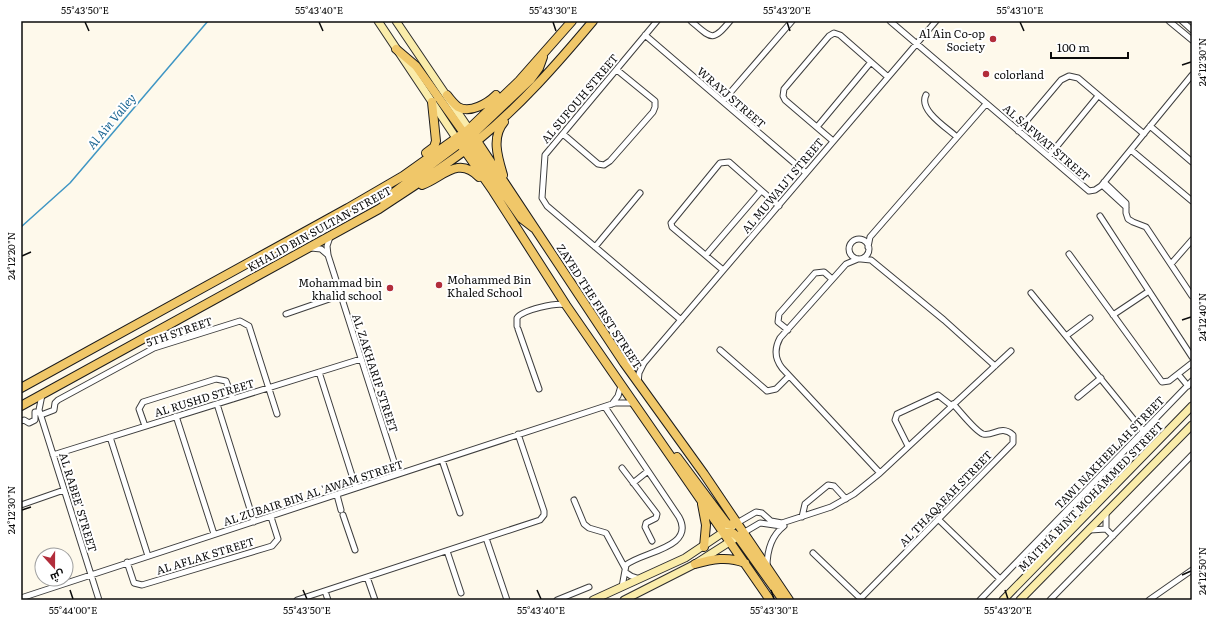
<svg xmlns="http://www.w3.org/2000/svg" width="1213" height="621" viewBox="0 0 1213 621" font-family="Literata,Cairo,serif">
<rect width="100%" height="100%" fill="#fef9eb"/>
<g fill="none" stroke-linecap="round" stroke-linejoin="round">
<!-- stream -->
<path stroke="#3f96c4" stroke-width="1.5" d="M 21,227 L 70,183 L 208,21"/>
<!-- street casing -->
<g stroke="#3e3e3e" stroke-width="7">
<path id="street" d="M 657,21 L 545,155 L 542,198 L 547,206 L 681,320
M 691,21 C 711,38 712,43 730,21
M 890,21 L 1089,191 L 1095,190 L 1101,186 L 1192,75
M 1169,21 L 1192,40
M 1182,21 L 1192,30
M 645,35 L 806,173
M 926,95 C 918,110 947,128 957,137
M 723,101 L 792,21
M 1150,126 L 1192,162
M 817,127 L 871,62
M 1018,131 L 1061,80 L 1069,76 L 1078,78 L 1144,134
M 563,134 L 598,164 L 604,165 L 610,161 L 653,112 L 655,107 L 655,101 L 617,70
M 833,141 L 785,100 L 783,96 L 784,89 L 829,36 L 834,33 L 840,35 L 888,77
M 1131,150 L 1192,201
M 1049,156 L 1098,96
M 1104,182 L 1126,203 L 1126,213 L 1128,219 L 1133,222 L 1146,227 L 1192,296
M 1102,185 L 1126,207
M 1100,216 L 1192,357
M 330,237 L 327,246 L 328,255 L 398,474
M849 249a10 10 0 1 1 20 0a10 10 0 1 1-20 0Z
M 595,247 L 640,193
M 868,247 L 870,237 L 986,104
M 311,248 L 321,249 L 328,255
M 1069,254 L 1162,382 L 1169,381 L 1192,363
M 706,255 L 761,191
M 858,259 L 846,264 L 780,338 C 774,349 775,359 782,368 L 880,473
M 861,259 L 871,260 L 944,320 L 995,366
M 1171,264 L 1192,240
M 723,270 L 672,227 L 671,223 L 720,163 L 729,162 L 779,206
M 1031,293 L 1144,432
M 286,314 L 341,295
M 1113,315 L 1149,291
M 517,326 L 517,318 C 522,310 557,302 566,305
M 518,329 L 539,389
M 788,330 L 778,322 L 779,314 L 815,273 L 824,272 L 832,279
M 1066,336 L 1090,318
M 720,350 L 767,391 L 776,389 L 789,376
M 624,363 L 634,365 L 644,363
M 319,372 L 356,488
M 1178,374 L 1188,386
M 638,383 L 639,373 L 644,363 L 936,21
M 42,395 L 39,410 L 99,600
M 1078,397 L 1101,378
M 217,404 L 254,522
M 612,404 L 618,396 L 621,386
M 605,407 L 679,517 C 696,548 641,552 626,565 L 622,587
M 41,415 L 54,410 L 55,403 L 58,400 L 154,348 L 240,321 L 249,326 L 277,414
M 176,416 L 214,534
M 21,421 L 24,420 L 29,423 L 35,420 L 35,412 L 40,413
M 145,426 L 139,409 L 143,402 L 216,379 L 226,381 L 233,399
M 110,437 L 148,556
M 908,446 L 895,420 L 897,414 L 938,395 L 952,406
M 53,455 L 361,359
M 442,460 L 460,513
M 622,468 L 657,514 L 656,518 L 646,523 L 645,527 L 652,541
M 633,483 L 648,471
M 337,495 L 341,510
M 574,500 L 584,524 L 589,528 L 606,533 L 625,568
M 21,505 L 64,490
M 1106,512 L 1106,529 L 1113,536
M 343,515 L 355,550
M 802,517 L 805,504 L 828,485 L 834,486 L 846,499
M 938,519 L 1000,579
M 737,523 L 756,512 L 762,513 L 771,521 L 782,523 L 831,507 L 854,494 L 880,473 L 1011,351
M 1090,530 L 1106,529
M 743,533 L 760,523 L 781,526
M 1041,537 L 1049,541 L 1060,541
M 486,538 L 507,600
M 1045,540 L 1046,555
M 447,551 L 461,593
M 813,553 L 862,600
M 127,562 L 134,583 L 142,585 L 272,546 L 278,539 L 271,517
M 767,567 C 767,552 771,536 784,526
M 625,572 L 631,576 L 640,579
M 367,577 L 375,600
M 325,591 L 328,600
M 21,598 L 615,403 L 634,403
M 860,599 L 1013,443 L 1013,435 C 1001,424 993,437 983,434 C 975,431 960,411 953,404
M 297,600 L 540,520 L 544,515 L 544,511 L 518,434
M 557,600 L 589,587
M 980,600 L 1192,381
M 1050,600 L 1192,455
M 1149,600 L 1192,570"/>
</g>
<!-- secondary casing -->
<g stroke="#2d2d2d" stroke-width="9">
<path id="secondary" d="M 378,21 L 456,138
M 396,21 L 469,129
M 593,600 L 685,558 L 737,523
M 624,600 L 695,564 L 742,534
M 1003,600 L 1192,406
M 1020,600 L 1192,425"/>
</g>
<!-- primary casing -->
<g stroke="#1c1c1c" stroke-width="10">
<path id="primary" d="M 396,49 L 416,66 L 466,136
M 447,95 C 450,99 454,104 458,107 C 470,114 488,103 496,95
M 469,129 L 624,363 L 704,474 L 789,600
M 456,138 L 493,191 L 566,305 L 770,600
M 468,142 L 521,218 L 534,228
M 465,151 L 466,143 L 470,137 L 531,79 L 539,68 L 543,57
M 426,153 L 434,147 L 436,141 L 432,102
M 503,175 C 498,158 491,137 504,122
M 422,185 C 442,178 458,155 479,177
M 384,201 L 392,194 L 464,140
M 21,388 L 348,208 L 403,176 L 469,129 L 519,81 L 572,21
M 21,406 L 379,209 C 412,187 446,166 477,141 C 520,106 557,64 593,21
M 677,457 L 727,524 L 732,525 L 736,521
M 702,504 L 706,525 L 704,547
M 724,533 L 733,533 L 738,537 L 783,600
M 695,564 C 712,559 728,556 745,563"/>
</g>
<!-- street -->
<use href="#street" stroke="#fff" stroke-width="5"/>
<!-- secondary -->
<use href="#secondary" stroke="#faecaa" stroke-width="7"/>
<!-- primary -->
<use href="#primary" stroke="#f0c769" stroke-width="8"/>
</g>
<!-- ticks -->
<path fill="none" stroke="#0b0b0b" stroke-width="1.5" d="M 85,22 L 89,31M 319,22 L 323,31M 553,22 L 556,31M 787,22 L 790,31M 1020,22 L 1024,31M 1182,65 L 1191,62M 22,256 L 31,252M 1182,320 L 1191,317M 22,510 L 31,507M 1182,575 L 1191,571M 70,590 L 73,599M 303,590 L 307,599M 537,590 L 541,599M 771,590 L 774,599M 1005,590 L 1008,599"/>
<!-- markers -->
<g fill="#b22d3b" stroke="#fff" stroke-width="1.5">
<circle cx="993" cy="39" r="4"/>
<circle cx="986" cy="74" r="4"/>
<circle cx="439" cy="285" r="4"/>
<circle cx="390" cy="288" r="4"/>
</g>
<g text-anchor="middle" dominant-baseline="central" stroke-width="4" stroke-linejoin="round" paint-order="stroke">
<!-- poi labels -->
<g font-size="11" fill="#0b0b0b" stroke="#fff" text-anchor="end">
<text x="985" y="33">Al Ain Co-op<tspan x="985" dy="13">Society</tspan></text>
<text x="994" y="74" text-anchor="start">colorland</text>
<text x="447" y="279" text-anchor="start">Mohammed Bin<tspan x="447" dy="13">Khaled School</tspan></text>
<text x="382" y="282">Mohammad bin<tspan x="382" dy="13">khalid school</tspan></text>
</g>
<!-- street labels -->
<g font-size="11" fill="#0b0b0b" stroke="#fff">
<text transform="translate(732 97) rotate(41)">WRAYJ STREET</text>
<text transform="translate(579 98) rotate(-50)">AL SUFOUH STREET</text>
<text transform="translate(1047 142) rotate(41)">AL SAFWAT STREET</text>
<text transform="translate(782 185) rotate(-50)">AL MUWAIJ'I STREET</text>
<text transform="translate(319 228) rotate(-29)">KHALID BIN SULTAN STREET</text>
<text transform="translate(600 306) rotate(57)">ZAYED THE FIRST STREET</text>
<text transform="translate(179 331) rotate(-19)">5TH STREET</text>
<text transform="translate(376 373) rotate(72)">AL ZAKHARIF STREET</text>
<text transform="translate(204 397) rotate(-17)">AL RUSHD STREET</text>
<text transform="translate(1109 452) rotate(-46)">TAWI NAKHEELAH STREET</text>
<text transform="translate(313 492) rotate(-18)">AL ZUBAIR BIN AL 'AWAM STREET</text>
<text transform="translate(1090 496) rotate(-46)">MAITHA BINT MOHAMMED STREET</text>
<text transform="translate(945 498) rotate(-46)">AL THAQAFAH STREET</text>
<text transform="translate(79 502) rotate(73)">AL RABEE' STREET</text>
<text transform="translate(205 555) rotate(-17)">AL AFLAK STREET</text>
</g>
<!-- water labels -->
<g font-size="12" font-style="italic" fill="#1d6794" stroke="#fff">
<text transform="translate(111 121) rotate(-50)">Al Ain Valley</text>
</g>
</g>
<!-- border -->
<rect width="1213" height="621" fill="none" stroke="#ffffff" stroke-width="44"/>
<!-- north arrow -->
<g transform="translate(54 567) rotate(159)"><circle r="19" fill="#ffffff" stroke="#9d9d9d"/>
<path d="M0-3L7 15L0 10L-7 15Z" fill="#b22d3b"/>
<text y="-6" font-size="11" font-weight="bold" text-anchor="middle" fill="#0b0b0b">ش</text>
</g>
<!-- scale -->
<path d="M1051 52v6h77v-6" fill="none" stroke="#0b0b0b" stroke-width="2"/>
<text x="1057" y="52" font-size="12" fill="#0b0b0b" stroke="#ffffff" stroke-width="3" paint-order="stroke">100 m</text>
<rect x="22" y="22" width="1169" height="577" fill="none" stroke="#0b0b0b" stroke-width="1.5"/>
<g font-size="10" text-anchor="middle" fill="#0b0b0b">
<text x="85" y="14">55°43'50"E</text>
<text x="319" y="14">55°43'40"E</text>
<text x="553" y="14">55°43'30"E</text>
<text x="787" y="14">55°43'20"E</text>
<text x="1020" y="14">55°43'10"E</text>
<text transform="translate(1202 62) rotate(-90)" y="4">24°12'30"N</text>
<text transform="translate(11 256) rotate(-90)" y="4">24°12'20"N</text>
<text transform="translate(1202 317) rotate(-90)" y="4">24°12'40"N</text>
<text transform="translate(11 510) rotate(-90)" y="4">24°12'30"N</text>
<text transform="translate(1202 571) rotate(-90)" y="4">24°12'50"N</text>
<text x="73" y="614">55°44'00"E</text>
<text x="307" y="614">55°43'50"E</text>
<text x="541" y="614">55°43'40"E</text>
<text x="774" y="614">55°43'30"E</text>
<text x="1008" y="614">55°43'20"E</text>
</g>
</svg>
